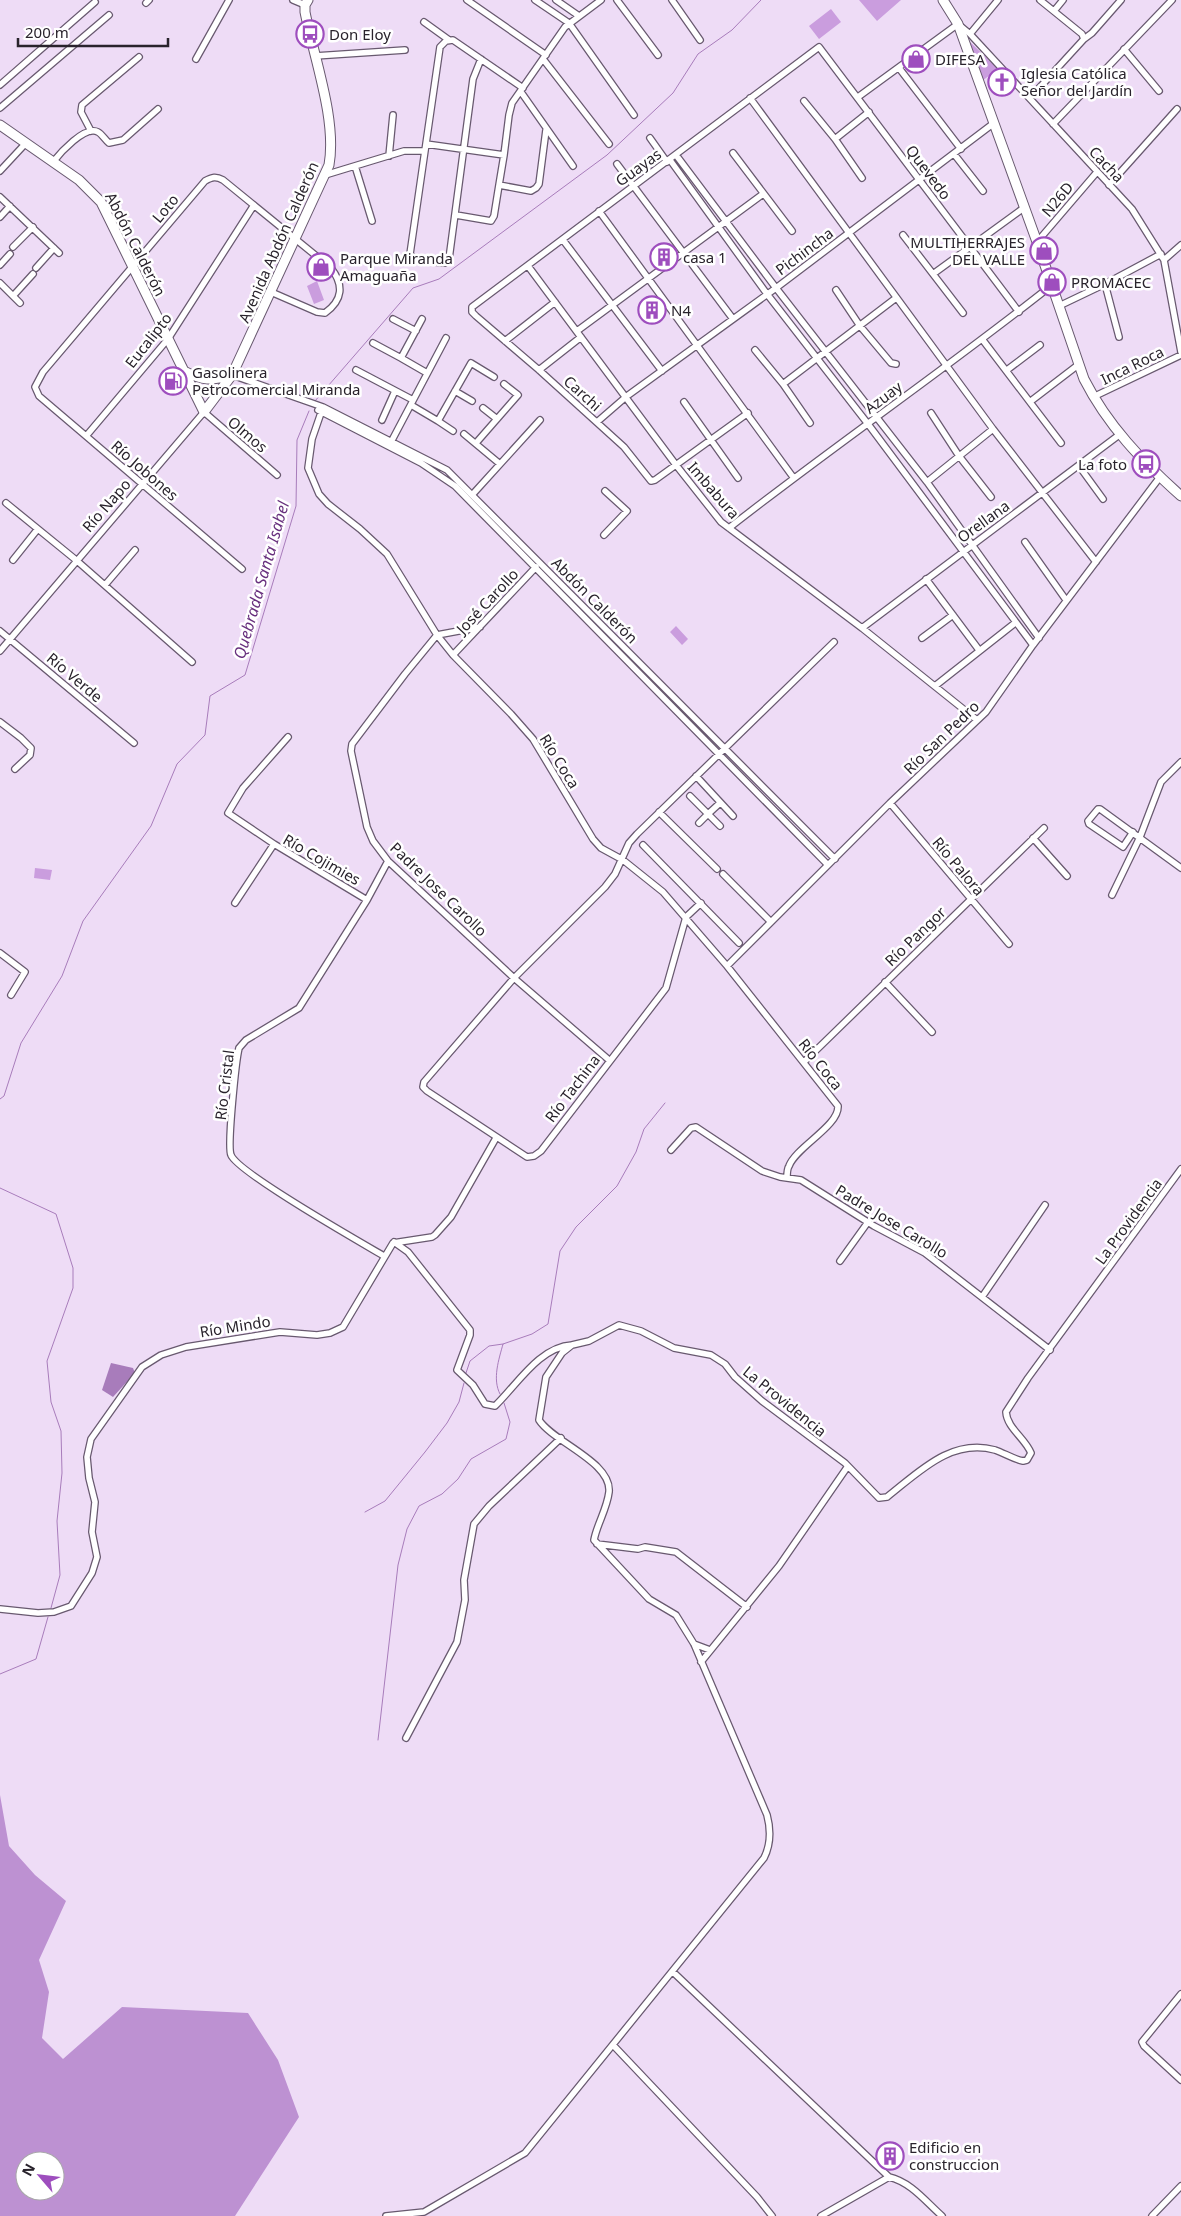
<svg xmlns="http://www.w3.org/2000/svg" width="1181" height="2216" viewBox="0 0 1181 2216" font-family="'Noto Sans',sans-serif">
<rect width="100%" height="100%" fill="#eedcf6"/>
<!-- green -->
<path fill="#ca9dde" d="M 859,0 L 901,0 L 877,21 Z
M 831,9 L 841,22 L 819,39 L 809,26 Z
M 970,42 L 998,69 L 982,81 Z
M 317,281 L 324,300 L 314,304 L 307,286 Z
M 676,626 L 688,639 L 682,645 L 670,632 Z
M 35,868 L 52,870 L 50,880 L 34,878 Z"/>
<!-- forest -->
<path fill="#bd91d2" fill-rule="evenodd" d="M 0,1795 L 9,1846 L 35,1875 L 66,1901 L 39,1960 L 49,1992 L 42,2038 L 63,2059 L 122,2007 L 248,2013 L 278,2060 L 299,2117 L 235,2216 L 0,2216 ZM 25,2161 L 55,2161 L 55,2191 L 25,2191 Z"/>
<!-- water -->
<path fill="#a87cbb" d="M 111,1363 L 133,1368 L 135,1373 L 113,1397 L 102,1390 Z"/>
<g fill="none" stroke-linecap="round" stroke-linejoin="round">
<!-- stream -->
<path stroke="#a87cbb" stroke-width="1" d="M 315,401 L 413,288 L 439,279 L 607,155 L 673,93 L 698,54 L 732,30 L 761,0
M 0,1099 L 4,1096 L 21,1043 L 62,976 L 83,921 L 151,826 L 177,764 L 205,735 L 210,696 L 245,675 L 296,506 L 297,440 L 309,411
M 0,1188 L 56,1214 L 73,1268 L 73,1288 L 47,1361 L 51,1402 L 61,1431 L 62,1473 L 57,1521 L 60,1575 L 51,1608
M 466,1373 L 470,1361 L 489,1346 L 503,1344
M 500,1394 C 492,1379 499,1359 503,1344 L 532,1334 L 548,1324 L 560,1251 L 576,1227 L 617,1186 L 636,1152 L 644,1129 L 665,1103
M 365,1512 L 385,1501 L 425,1452 L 447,1423 L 459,1402 L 464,1383
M 0,1674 L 36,1659 L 48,1617
M 378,1740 L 398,1565 L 407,1529 L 419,1506 L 442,1494 L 458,1479 L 471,1459 L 506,1439 L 510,1422 L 504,1403"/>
<!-- street casing -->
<g stroke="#68596f" stroke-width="8">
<path id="street" d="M 293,0 L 305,5
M 467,0 L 546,55
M 535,0 L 569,23 L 634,115
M 556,0 L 579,16
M 617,0 L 658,55
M 672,0 L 700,40
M 146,3 L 149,0
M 1054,11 L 1063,0
M 424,22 L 449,40
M 970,34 L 998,0
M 1084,39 L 1092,33 L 1121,0
M 1124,49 L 1159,91
M 315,56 L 405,50
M 196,59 L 229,0
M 481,59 L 473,79 L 449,259 L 445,263 L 415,260 L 410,254 L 440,47 L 446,41 L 453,40 L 523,88
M 543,59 L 609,144
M 899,68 L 961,149
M 0,85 L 95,2
M 521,92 L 573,166
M 858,97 L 958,24 L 970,34 L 1132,209 L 1164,260 L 1181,352
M 750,98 L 993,429 L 1096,562
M 1030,98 L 1084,39 L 1082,34 L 1040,0
M 804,101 L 835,139 L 862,178
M 0,108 L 109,15
M 1053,124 L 1172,0
M 91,131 L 81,112 L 82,105 L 139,57
M 650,138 L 667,162
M 835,139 L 869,112
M 426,144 L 504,155 L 499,185 L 531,191 L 536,188 L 539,184 L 546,130
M 733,153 L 792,231
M 954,154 L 983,191
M 504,155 L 509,115 L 512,103 L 565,27 L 601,0
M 676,155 L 776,288 L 927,482 L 1039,638
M 389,156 L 393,115
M 670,160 L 767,294 L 868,424 L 1033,645
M 53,162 C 60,153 85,125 98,132 C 102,134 105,140 109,143 L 123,140 L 158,109
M 617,164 L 733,319
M 355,166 L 372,221
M 0,171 L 26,143
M 325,175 L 404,151 L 424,151
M 1109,185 L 1177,109
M 0,197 L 59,253
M 599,211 L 793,477
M 456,215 L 491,221 L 494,216 L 499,185
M 0,217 L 10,206
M 903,235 L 963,313
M 563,240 L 662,371
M 1037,242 L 1097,172
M 13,247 L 33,227
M 1164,260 L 1181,245
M 0,265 L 10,254
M 528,266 L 676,465 L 721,522 L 862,628 L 977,720
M 36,268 L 54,248
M 933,274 L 1025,207
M 0,283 L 20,303
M 1105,284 L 1119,337
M 836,290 L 860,326 L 891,363 L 896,364
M 13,296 L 33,274
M 1059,306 L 1105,284 L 1161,254
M 393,319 L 416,331
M 422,319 L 401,358 L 427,373
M 577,331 L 763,194
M 982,339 L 1061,443
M 505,341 L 555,302
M 373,343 L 401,358
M 755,350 L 783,384 L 810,423
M 356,370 L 413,400
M 539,370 L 581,337
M 1007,370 L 1040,345
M 232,375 L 323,407 L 447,470 L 835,859
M 783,384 L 896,298
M 455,391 L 472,401
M 1093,397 L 1181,355
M 1031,401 L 1078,365
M 684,402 L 738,478
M 411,405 L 438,421 L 471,363 L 494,377
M 323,407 L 312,439 L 308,468 L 319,494 L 328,504 L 360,529 L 387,554 L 437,635 L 453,655 L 511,714 L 533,739 L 593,839 L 601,848 L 623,860 L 663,892 L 727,966 L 838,1106 C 839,1126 796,1147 789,1166 C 787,1169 787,1174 787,1178
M 483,408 L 497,419
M 318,410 L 421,463 L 455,486 L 828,865
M 748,413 L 655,480 L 651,481 L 624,447 L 539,370 L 476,316 L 472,312 L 472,307 L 819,47 L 1019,312
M 931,413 L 959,456 L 991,497
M 382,420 L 395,391
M 438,421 L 453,431
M 597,422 L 627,396 L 776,288 L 994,123
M 464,434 L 500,464
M 87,435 L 168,339 L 254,205
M 476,443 L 518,395 L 504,384
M 390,444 L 446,338
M 1079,466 L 1103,499
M 927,482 L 993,429
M 472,495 L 540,420
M 6,503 L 76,560 L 192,662
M 729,528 C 835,445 946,369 1052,285
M 604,535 L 627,511 L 605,491
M 1025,542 L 1066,600
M 13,560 L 37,530
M 242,569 L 39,396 L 35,387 L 43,372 L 205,181 C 212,177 216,176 223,180 L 331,268 C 344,285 343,300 325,313 L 317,312 L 271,292
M 926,579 L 979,650
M 105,585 L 135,550
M 480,627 L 437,635 L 405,674 L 352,744 L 351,751 L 367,827 L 373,841 L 388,861 L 514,978 L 609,1060
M 862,628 L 1119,435
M 0,631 L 134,743
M 922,638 L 953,615
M 0,651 L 204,412 L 277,475
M 453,655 L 536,567
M 935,686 L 1015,623
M 0,722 L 21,738 L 31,748 L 30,755 L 15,769
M 696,776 L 733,816
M 690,796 L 708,814 L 720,803
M 890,803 L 1009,944
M 659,812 L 717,869
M 699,823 L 708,814 L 720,826
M 1133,832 L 1123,847 L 1089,824 L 1088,821 L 1098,809 L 1100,809 L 1181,868
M 1033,838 L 1067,876
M 274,844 L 228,813 L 243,788 L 288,737
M 643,845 L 739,943
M 723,874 L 771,922
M 1112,895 L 1140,837 L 1161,782 L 1181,762
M 235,903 L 274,844 L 367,900
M 701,903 L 686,917 L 666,988 L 541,1151 L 534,1156 L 527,1157 L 427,1091 L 423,1087 L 424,1082 L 514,978 L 605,887 L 615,874 L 629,843 L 637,834 L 834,642
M 0,953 L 25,972 L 11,995
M 727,966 L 890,803 L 986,712 L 1033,645 L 1160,477
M 885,982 L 932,1032
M 804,1062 L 1044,828
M 671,1150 L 691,1128 L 696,1127 L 762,1171 L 780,1177 L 801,1180 L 874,1226 L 925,1253 L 1050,1350
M 394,1242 L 408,1252 L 470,1330 L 470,1335 L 457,1370 L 473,1385 L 485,1404 L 495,1406 C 517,1385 539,1347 572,1345
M 384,1256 C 360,1242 237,1172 231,1155 C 227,1146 236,1060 239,1048 L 246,1040 L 299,1008 L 367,900 L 388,861
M 840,1261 L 868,1222
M 982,1297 L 1045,1205
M 597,1544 L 638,1549 L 645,1547 L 676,1552 L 747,1607
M 0,1609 L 38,1613 L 54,1612 L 71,1606 L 92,1573 L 97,1557 L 92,1532 L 95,1502 L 89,1478 L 87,1457 L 91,1439 L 142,1367 L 161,1355 L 186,1347 L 280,1332 L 317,1335 L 330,1333 L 343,1327 L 393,1243 L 432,1237 L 435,1235 L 451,1217 L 496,1138
M 694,1644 L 710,1650
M 701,1662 L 779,1566 L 848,1466
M 406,1738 L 457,1642 L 465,1600 L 464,1580 L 474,1524 L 489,1506 L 561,1438
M 673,1972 L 889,2177 C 911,2182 926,2202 942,2216
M 1181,1994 L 1142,2042 L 1144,2046 L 1181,2080
M 613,2045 L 757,2197 L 772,2216
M 386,2216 L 424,2212 L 525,2153 L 764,1858 C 771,1844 771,1830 767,1815 L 694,1644 L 676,1615 L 649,1599 L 594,1540 C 597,1524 607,1509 609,1492 C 612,1462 553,1442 539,1420 L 546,1377 L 562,1353 L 572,1345 L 589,1341 L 619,1325 L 641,1331 L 674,1348 L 711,1355 L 725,1364 L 735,1377 L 762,1401 L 845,1463 L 879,1498 L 887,1497 C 919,1472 951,1438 995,1450 C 1004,1453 1013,1459 1023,1461 L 1027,1460 L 1031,1453 C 1025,1438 1007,1428 1006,1412 L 1028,1378 L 1181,1169
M 821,2216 L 889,2177
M 1152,2216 L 1181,2186"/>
</g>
<!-- secondary casing -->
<g stroke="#68596f" stroke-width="11">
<path id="secondary" d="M 943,0 L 958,24 L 1037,242 L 1084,379 C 1108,426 1142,461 1181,496
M 0,125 L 79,180 L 101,202 L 204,412 L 232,375 L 329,165 C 337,120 314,58 305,12 L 305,5 L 308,0
M 184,371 C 203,381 211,381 232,375"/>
</g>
<!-- street -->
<use href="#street" stroke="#fff" stroke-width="5.5"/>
<!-- secondary -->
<use href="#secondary" stroke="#fff" stroke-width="9"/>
</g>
<!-- icons -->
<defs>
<g id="bus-ring" transform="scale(1.4375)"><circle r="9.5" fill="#fff" stroke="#9e4ebe" stroke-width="1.5"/><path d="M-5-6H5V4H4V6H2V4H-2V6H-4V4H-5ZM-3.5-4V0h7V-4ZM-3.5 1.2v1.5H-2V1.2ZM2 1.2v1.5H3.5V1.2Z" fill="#9e4ebe"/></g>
<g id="shop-ring" transform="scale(1.4375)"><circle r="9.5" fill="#fff" stroke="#9e4ebe" stroke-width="1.5"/><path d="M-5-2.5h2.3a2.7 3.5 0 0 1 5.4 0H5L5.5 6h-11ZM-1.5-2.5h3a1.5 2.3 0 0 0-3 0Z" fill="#9e4ebe"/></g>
<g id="church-ring" transform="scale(1.4375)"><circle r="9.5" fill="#fff" stroke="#9e4ebe" stroke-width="1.5"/><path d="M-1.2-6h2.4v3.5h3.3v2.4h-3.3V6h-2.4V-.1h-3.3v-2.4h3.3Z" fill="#9e4ebe"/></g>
<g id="building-ring" transform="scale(1.4375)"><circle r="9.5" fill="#fff" stroke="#9e4ebe" stroke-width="1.5"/><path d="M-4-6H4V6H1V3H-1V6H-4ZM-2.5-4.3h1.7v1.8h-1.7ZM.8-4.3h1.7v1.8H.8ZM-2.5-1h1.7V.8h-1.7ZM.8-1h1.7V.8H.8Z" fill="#9e4ebe"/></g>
<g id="fuel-ring" transform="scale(1.4375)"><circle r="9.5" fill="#fff" stroke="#9e4ebe" stroke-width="1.5"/><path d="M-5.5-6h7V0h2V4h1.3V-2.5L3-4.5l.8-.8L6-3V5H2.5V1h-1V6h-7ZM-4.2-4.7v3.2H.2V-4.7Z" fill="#9e4ebe"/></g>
</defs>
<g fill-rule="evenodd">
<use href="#bus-ring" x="310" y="34"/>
<use href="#shop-ring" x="916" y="59"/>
<use href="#church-ring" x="1002" y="82"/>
<use href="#shop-ring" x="1044" y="251"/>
<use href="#building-ring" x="664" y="257"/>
<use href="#shop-ring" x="321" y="267"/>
<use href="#shop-ring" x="1052" y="282"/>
<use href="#building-ring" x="652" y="310"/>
<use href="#fuel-ring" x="173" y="381"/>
<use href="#bus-ring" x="1146" y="464"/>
<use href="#building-ring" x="890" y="2156"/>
</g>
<g text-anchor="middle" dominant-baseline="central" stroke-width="5" stroke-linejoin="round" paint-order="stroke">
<!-- poi labels -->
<g font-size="15" fill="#29232c" stroke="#fff" text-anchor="start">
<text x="329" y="34">Don Eloy</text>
<text x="935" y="59">DIFESA</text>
<text x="1021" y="73">Iglesia Católica<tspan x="1021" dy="17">Señor del Jardín</tspan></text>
<text x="1025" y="242" text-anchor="end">MULTIHERRAJES<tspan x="1025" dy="17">DEL VALLE</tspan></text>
<text x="683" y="257">casa 1</text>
<text x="340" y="258">Parque Miranda<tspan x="340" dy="17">Amaguaña</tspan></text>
<text x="1071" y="282">PROMACEC</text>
<text x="671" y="310">N4</text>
<text x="192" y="372">Gasolinera<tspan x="192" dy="17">Petrocomercial Miranda</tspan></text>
<text x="1127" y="464" text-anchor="end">La foto</text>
<text x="909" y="2147">Edificio en<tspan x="909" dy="17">construccion</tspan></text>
</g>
<!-- street labels -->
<g font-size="15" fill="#29232c" stroke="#fff">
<text transform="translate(1107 164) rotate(47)">Cacha</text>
<text transform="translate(638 167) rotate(-36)">Guayas</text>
<text transform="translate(929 172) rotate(53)">Quevedo</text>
<text transform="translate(1057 199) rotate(-50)">N26D</text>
<text transform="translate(165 208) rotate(-50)">Loto</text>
<text transform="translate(278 242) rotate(-66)">Avenida Abdón Calderón</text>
<text transform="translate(136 244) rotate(63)">Abdón Calderón</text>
<text transform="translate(804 251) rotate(-37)">Pichincha</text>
<text transform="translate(148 340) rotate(-52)">Eucalipto</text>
<text transform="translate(1132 365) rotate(-26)">Inca Roca</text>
<text transform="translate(583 393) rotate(42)">Carchi</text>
<text transform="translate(883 397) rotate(-37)">Azuay</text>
<text transform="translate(248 434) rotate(40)">Olmos</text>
<text transform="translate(145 470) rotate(41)">Río Jobones</text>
<text transform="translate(714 490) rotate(49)">Imbabura</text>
<text transform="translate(106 505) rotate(-49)">Río Napo</text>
<text transform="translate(983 521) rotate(-36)">Orellana</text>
<text transform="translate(595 600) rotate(45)">Abdón Calderón</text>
<text transform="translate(487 601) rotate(-47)">José Carollo</text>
<text transform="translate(75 677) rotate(40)">Río Verde</text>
<text transform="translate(941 737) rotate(-44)">Río San Pedro</text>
<text transform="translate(560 761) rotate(58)">Río Coca</text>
<text transform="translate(322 859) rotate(30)">Río Cojimies</text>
<text transform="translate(959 866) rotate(50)">Río Palora</text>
<text transform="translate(439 889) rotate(44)">Padre Jose Carollo</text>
<text transform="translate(915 936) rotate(-44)">Río Pangor</text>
<text transform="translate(821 1064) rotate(52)">Río Coca</text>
<text transform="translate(224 1085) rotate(-83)">Río Cristal</text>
<text transform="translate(572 1088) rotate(-53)">Río Tachina</text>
<text transform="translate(892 1221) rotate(31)">Padre Jose Carollo</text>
<text transform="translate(1128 1221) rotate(-54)">La Providencia</text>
<text transform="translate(235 1326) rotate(-9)">Río Mindo</text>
<text transform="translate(785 1401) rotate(39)">La Providencia</text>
</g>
<!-- water labels -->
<g font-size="16" font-style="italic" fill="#68307e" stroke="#fff">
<text transform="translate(261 580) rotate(-74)">Quebrada Santa Isabel</text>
</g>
</g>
<!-- north arrow -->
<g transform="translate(40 2176) rotate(298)"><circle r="24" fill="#ffffff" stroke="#a9a7ab"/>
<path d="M0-4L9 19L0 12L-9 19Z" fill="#9e4ebe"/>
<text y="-8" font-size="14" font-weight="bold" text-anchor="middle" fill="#29232c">N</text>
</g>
<!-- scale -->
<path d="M18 38v8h150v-8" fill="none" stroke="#29232c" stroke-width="2.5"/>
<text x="25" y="38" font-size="15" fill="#29232c" stroke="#ffffff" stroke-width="4" paint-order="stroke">200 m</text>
</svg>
